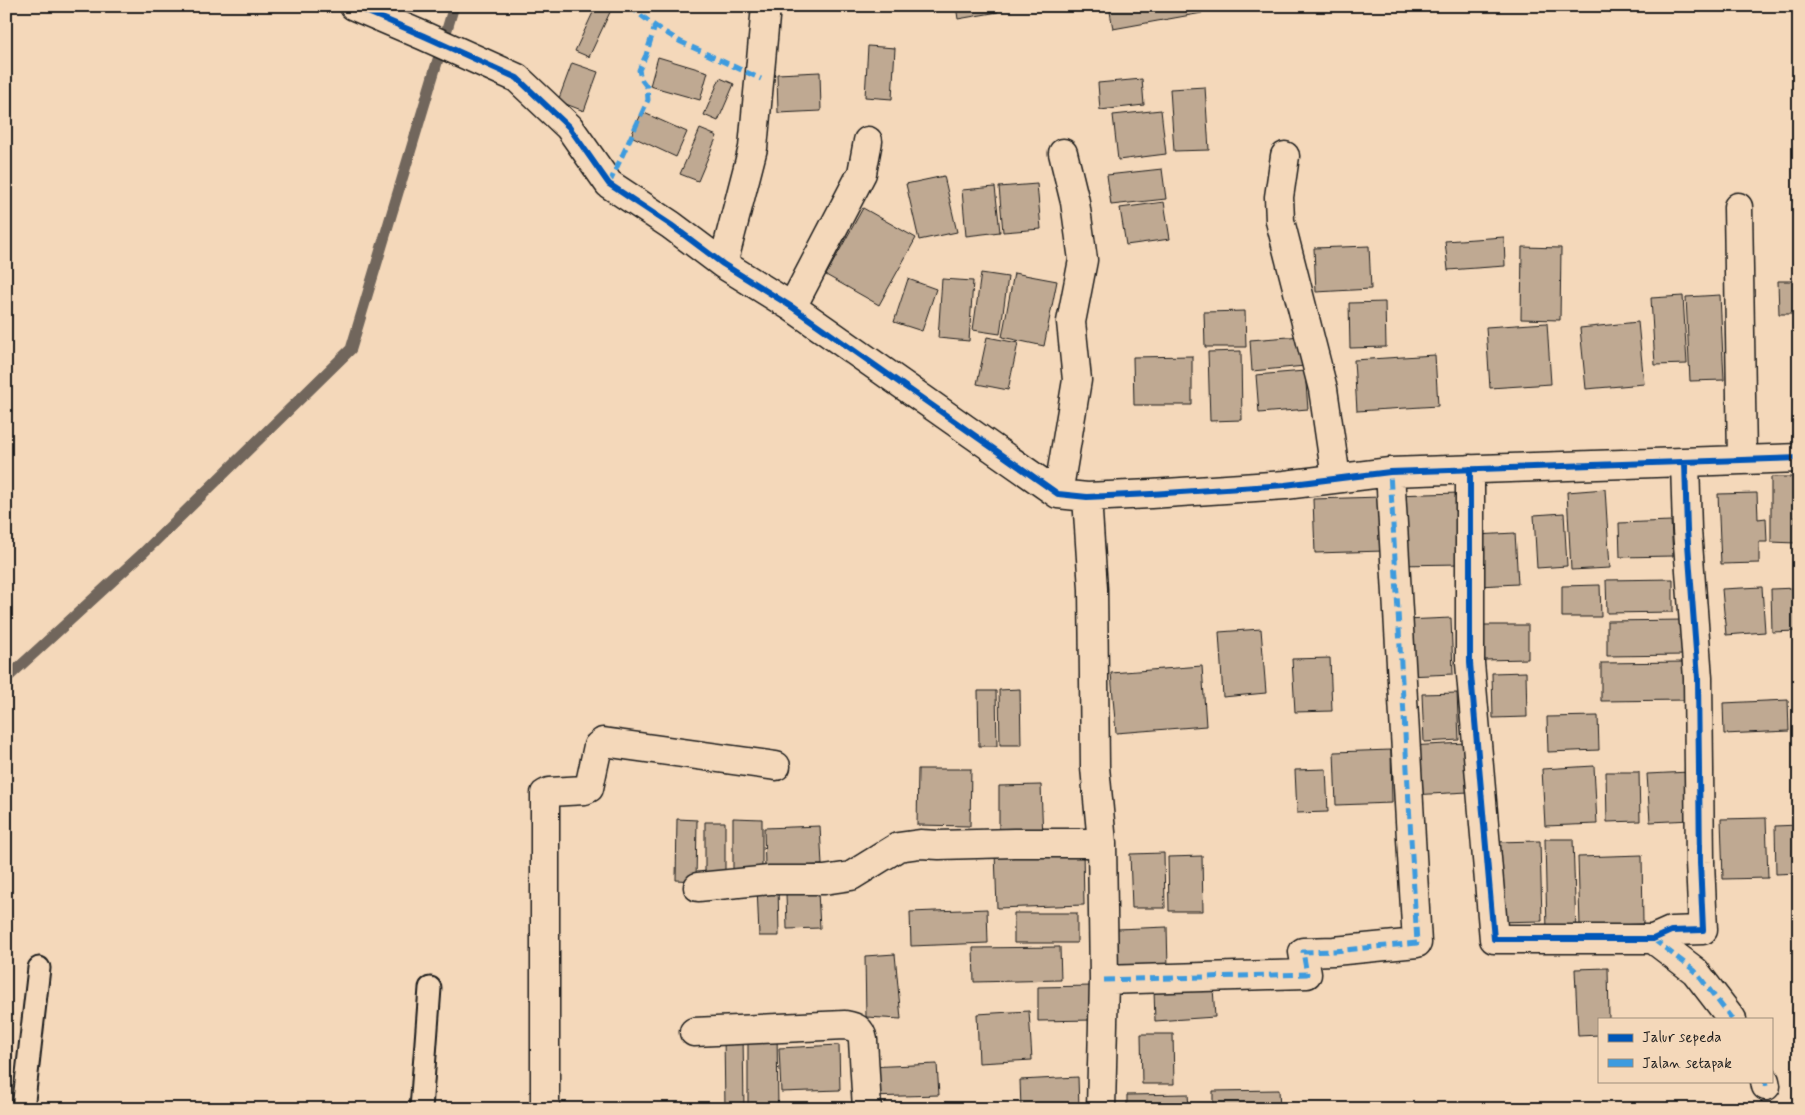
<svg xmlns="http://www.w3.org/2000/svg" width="1805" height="1115" viewBox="0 0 1805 1115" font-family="Mynerve,sans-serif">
<rect width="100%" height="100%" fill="#f4d8ba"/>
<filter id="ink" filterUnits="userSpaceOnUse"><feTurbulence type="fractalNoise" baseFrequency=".02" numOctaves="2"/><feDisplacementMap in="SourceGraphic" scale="10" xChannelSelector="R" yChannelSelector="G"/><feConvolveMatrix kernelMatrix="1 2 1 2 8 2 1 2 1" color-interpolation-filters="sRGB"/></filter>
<g filter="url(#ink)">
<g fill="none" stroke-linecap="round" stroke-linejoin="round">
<!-- stream -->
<path stroke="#71665b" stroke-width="11" d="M 6,679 L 142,554 L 351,349 L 454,6"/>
</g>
<!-- building -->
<path fill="#bfa992" stroke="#1c1c1c" d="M 596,6 L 601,6 L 611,10 L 589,57 L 575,51 Z
M 956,6 L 997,6 L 998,12 L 958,19 Z
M 1109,6 L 1201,6 L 1202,13 L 1113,29 Z
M 868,46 L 895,48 L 892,99 L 865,97 Z
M 658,57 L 708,72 L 700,100 L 650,86 Z
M 572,63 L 598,72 L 584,111 L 558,101 Z
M 820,72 L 821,111 L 778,113 L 777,74 Z
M 720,78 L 734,84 L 718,121 L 704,115 Z
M 1142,79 L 1144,105 L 1100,110 L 1098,83 Z
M 1205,87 L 1209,150 L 1174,151 L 1170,89 Z
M 1161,110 L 1166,154 L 1118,160 L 1113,115 Z
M 642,112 L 687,132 L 676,157 L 631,136 Z
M 700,129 L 717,136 L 698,181 L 680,174 Z
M 1162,169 L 1166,199 L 1111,205 L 1107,175 Z
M 944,176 L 957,232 L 919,240 L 906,184 Z
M 1037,184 L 1041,229 L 1003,232 L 999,187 Z
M 995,187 L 1000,232 L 966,236 L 962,190 Z
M 1164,202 L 1170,239 L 1126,245 L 1120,208 Z
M 863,208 L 916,238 L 879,305 L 826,275 Z
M 1504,237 L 1505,266 L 1448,270 L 1445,241 Z
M 1369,246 L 1371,289 L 1316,292 L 1314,248 Z
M 1522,247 L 1561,248 L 1560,320 L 1521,319 Z
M 981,273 L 1008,277 L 1000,334 L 973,330 Z
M 1014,273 L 1057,281 L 1044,346 L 1002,337 Z
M 908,279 L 936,289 L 922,331 L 894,322 Z
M 942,279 L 973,281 L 969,341 L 938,338 Z
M 1778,281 L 1799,281 L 1799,314 L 1779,314 Z
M 1720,295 L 1724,380 L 1690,381 L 1686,297 Z
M 1683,296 L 1687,364 L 1655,365 L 1651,298 Z
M 1385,302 L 1386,347 L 1350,348 L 1349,303 Z
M 1245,311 L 1246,347 L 1205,347 L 1204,312 Z
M 1638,322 L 1644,384 L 1586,389 L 1580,328 Z
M 1547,323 L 1551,384 L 1490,388 L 1486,327 Z
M 1302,336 L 1305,366 L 1252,371 L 1250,340 Z
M 987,337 L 1018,343 L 1008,390 L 977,384 Z
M 1241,351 L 1242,420 L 1210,421 L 1208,352 Z
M 1435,355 L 1438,406 L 1357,411 L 1354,360 Z
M 1192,356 L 1192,405 L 1134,405 L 1133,357 Z
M 1305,371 L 1308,409 L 1259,413 L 1256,375 Z
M 1771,477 L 1795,477 L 1795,543 L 1771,542 Z
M 1605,489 L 1610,568 L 1571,570 L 1567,492 Z
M 1459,493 L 1461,564 L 1397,565 L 1394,495 Z
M 1757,493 L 1758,519 L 1766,518 L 1767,542 L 1759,542 L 1759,563 L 1721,564 L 1718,494 Z
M 1381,497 L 1384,551 L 1315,553 L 1313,499 Z
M 1564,513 L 1567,566 L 1537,568 L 1534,515 Z
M 1671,521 L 1673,556 L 1620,557 L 1619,523 Z
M 1515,533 L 1518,584 L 1478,586 L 1476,535 Z
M 1673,579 L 1673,612 L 1607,613 L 1606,580 Z
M 1600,585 L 1601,617 L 1562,617 L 1562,586 Z
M 1762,587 L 1765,632 L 1726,635 L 1722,589 Z
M 1796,588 L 1797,631 L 1772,632 L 1771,589 Z
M 1451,618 L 1453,674 L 1407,676 L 1405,620 Z
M 1684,620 L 1685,655 L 1607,656 L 1607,621 Z
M 1483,625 L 1528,625 L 1528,659 L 1484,660 Z
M 1261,629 L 1266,693 L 1223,697 L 1219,632 Z
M 1330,658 L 1332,711 L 1295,712 L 1292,659 Z
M 1686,662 L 1686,700 L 1601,701 L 1601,663 Z
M 1202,666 L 1206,726 L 1116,733 L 1111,673 Z
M 1526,672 L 1527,717 L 1493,718 L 1492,673 Z
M 1020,689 L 1021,745 L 1000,745 L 999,690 Z
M 978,691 L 996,691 L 997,746 L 979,746 Z
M 1457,693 L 1459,740 L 1424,742 L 1422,694 Z
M 1788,700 L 1789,731 L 1724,734 L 1723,703 Z
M 1598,716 L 1599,750 L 1548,752 L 1547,717 Z
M 1466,743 L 1468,792 L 1411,795 L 1408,746 Z
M 1391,750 L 1392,803 L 1336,805 L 1334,752 Z
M 1594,766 L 1597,824 L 1545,826 L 1542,769 Z
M 918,769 L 971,769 L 970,826 L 917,825 Z
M 1326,769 L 1328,812 L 1297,813 L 1295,770 Z
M 1606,772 L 1639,772 L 1640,821 L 1607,822 Z
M 1690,772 L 1691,820 L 1650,822 L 1647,774 Z
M 1041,785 L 1043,840 L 999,841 L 999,786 Z
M 733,818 L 762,819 L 762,872 L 733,872 Z
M 1766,818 L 1768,878 L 1723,879 L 1721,819 Z
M 677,819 L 697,820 L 696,881 L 676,880 Z
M 705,822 L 725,822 L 725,879 L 705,880 Z
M 1799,825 L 1799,873 L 1776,874 L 1775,826 Z
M 820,826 L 822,865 L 765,867 L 764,828 Z
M 1545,839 L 1573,839 L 1576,931 L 1547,932 Z
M 1540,841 L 1542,921 L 1495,922 L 1494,842 Z
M 1083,850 L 1084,905 L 997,908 L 995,853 Z
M 1164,853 L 1165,908 L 1132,908 L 1130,854 Z
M 1642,855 L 1643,924 L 1580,926 L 1578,857 Z
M 1202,856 L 1203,911 L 1169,911 L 1168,857 Z
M 778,884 L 779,936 L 759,936 L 757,885 Z
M 818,892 L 820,928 L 787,929 L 786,893 Z
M 987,909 L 988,943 L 911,946 L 910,912 Z
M 1014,913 L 1077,913 L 1077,943 L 1014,943 Z
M 1167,927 L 1168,968 L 1118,970 L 1117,929 Z
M 1060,947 L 1061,980 L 974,982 L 973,948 Z
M 895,954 L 901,1019 L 866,1017 L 865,956 Z
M 1608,968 L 1609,1019 L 1599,1019 L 1599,1035 L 1578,1036 L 1575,969 Z
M 1092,986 L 1092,1020 L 1038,1021 L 1038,987 Z
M 1213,988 L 1215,1017 L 1155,1021 L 1154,991 Z
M 1029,1011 L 1032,1060 L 979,1063 L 977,1014 Z
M 748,1032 L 777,1032 L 778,1109 L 748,1109 Z
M 1141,1034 L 1173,1034 L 1174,1084 L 1142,1084 Z
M 724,1035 L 743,1035 L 744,1109 L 725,1109 Z
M 839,1045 L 840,1090 L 781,1092 L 779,1048 Z
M 937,1064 L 939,1095 L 868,1097 L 867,1067 Z
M 1078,1077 L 1079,1109 L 1021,1109 L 1020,1080 Z
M 1279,1090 L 1280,1109 L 1213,1109 L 1213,1091 Z
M 1188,1094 L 1189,1109 L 1127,1109 L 1127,1095 Z
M 1799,1104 L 1799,1109 L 1770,1109 L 1770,1106 Z
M 1600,1106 L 1639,1107 L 1639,1109 L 1600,1109 Z"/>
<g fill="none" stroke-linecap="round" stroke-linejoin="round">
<!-- lane casing -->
<g stroke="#1c1c1c" stroke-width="25">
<path id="lane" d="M 23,1109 L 39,968
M 421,1109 L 430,988"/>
</g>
<!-- street casing -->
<g stroke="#1c1c1c" stroke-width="31">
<path id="street" d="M 354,6 L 424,36 L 517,78 L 569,127 L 609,184 L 671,225 L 723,264 L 792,307 L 1058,494 L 1087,497 L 1151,494 L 1285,485 L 1390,472 L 1799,458
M 1285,156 L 1279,197 L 1280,221 L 1323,389 L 1336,478
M 1738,207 L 1742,460
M 723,264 L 753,148 L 766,6
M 792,307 L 862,173 L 868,141
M 1470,469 L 1470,663 L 1494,939 L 1653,939 L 1671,931 L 1703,930 L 1700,862 L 1698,678 L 1687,530 L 1685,462
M 1058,494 L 1077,380 L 1071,322 L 1083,260 L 1075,202 L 1063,153
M 1087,497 L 1093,589 L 1095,767 L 1102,843 L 1104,980 L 1101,1109
M 698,887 L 770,880 L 824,880 L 851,876 L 898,847 L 920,844 L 939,845 L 1014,843 L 1102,843
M 1653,939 L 1695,971 L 1732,1019
M 1104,980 L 1307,974 L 1303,952 L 1334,951 L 1417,943 L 1390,472
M 694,1032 L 845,1025 C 856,1027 861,1029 863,1040 L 867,1109
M 1765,1081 L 1766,1086
M 545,1109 L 545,794 L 549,792 L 585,790 L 589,788 L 598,746 L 603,742 L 776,766"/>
</g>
<!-- lane -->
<use href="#lane" stroke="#f4d8ba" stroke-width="21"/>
<!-- street -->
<use href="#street" stroke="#f4d8ba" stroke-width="28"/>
<!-- quiet -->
<path stroke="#3c9bdf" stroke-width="5" stroke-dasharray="10 5" stroke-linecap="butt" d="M 629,6 L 655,26 L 681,42 L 761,79
M 609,184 L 648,100 L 647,87 L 641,79 L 639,70 L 646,55 L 655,26
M 1653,939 L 1695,971 L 1732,1019
M 1104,980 L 1307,974 L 1303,952 L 1334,951 L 1417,943 L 1390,472
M 1765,1081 L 1766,1086"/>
<!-- cycleway casing -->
<g stroke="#f4d8ba" stroke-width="9">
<path id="cycleway" d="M 354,6 L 424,36 L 517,78 L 569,127 L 609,184 L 671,225 L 723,264 L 792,307 L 1058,494 L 1087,497 L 1151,494 L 1285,485 L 1390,472 L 1799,458
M 1470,469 L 1470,663 L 1494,939 L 1653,939 L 1671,931 L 1703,930 L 1700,862 L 1698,678 L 1687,530 L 1685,462"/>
</g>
<!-- cycleway -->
<use href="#cycleway" stroke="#0057b8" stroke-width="6"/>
</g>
</g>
<!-- margin -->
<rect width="1805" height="1115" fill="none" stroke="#f4d8ba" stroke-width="25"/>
<rect x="12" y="12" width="1780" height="1090" fill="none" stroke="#1c1c1c" stroke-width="2" filter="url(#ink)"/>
<!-- legend -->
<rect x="1598" y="1018" width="175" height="65" fill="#f4d8ba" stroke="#9e8d7b"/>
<rect x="1608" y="1034" width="25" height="8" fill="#0057b8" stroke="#9e8d7b"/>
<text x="1642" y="1042" font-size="15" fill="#1c1c1c">Jalur sepeda</text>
<rect x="1608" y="1059" width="25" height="8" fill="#3c9bdf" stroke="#9e8d7b"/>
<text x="1642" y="1068" font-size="15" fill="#1c1c1c">Jalan setapak</text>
</svg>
